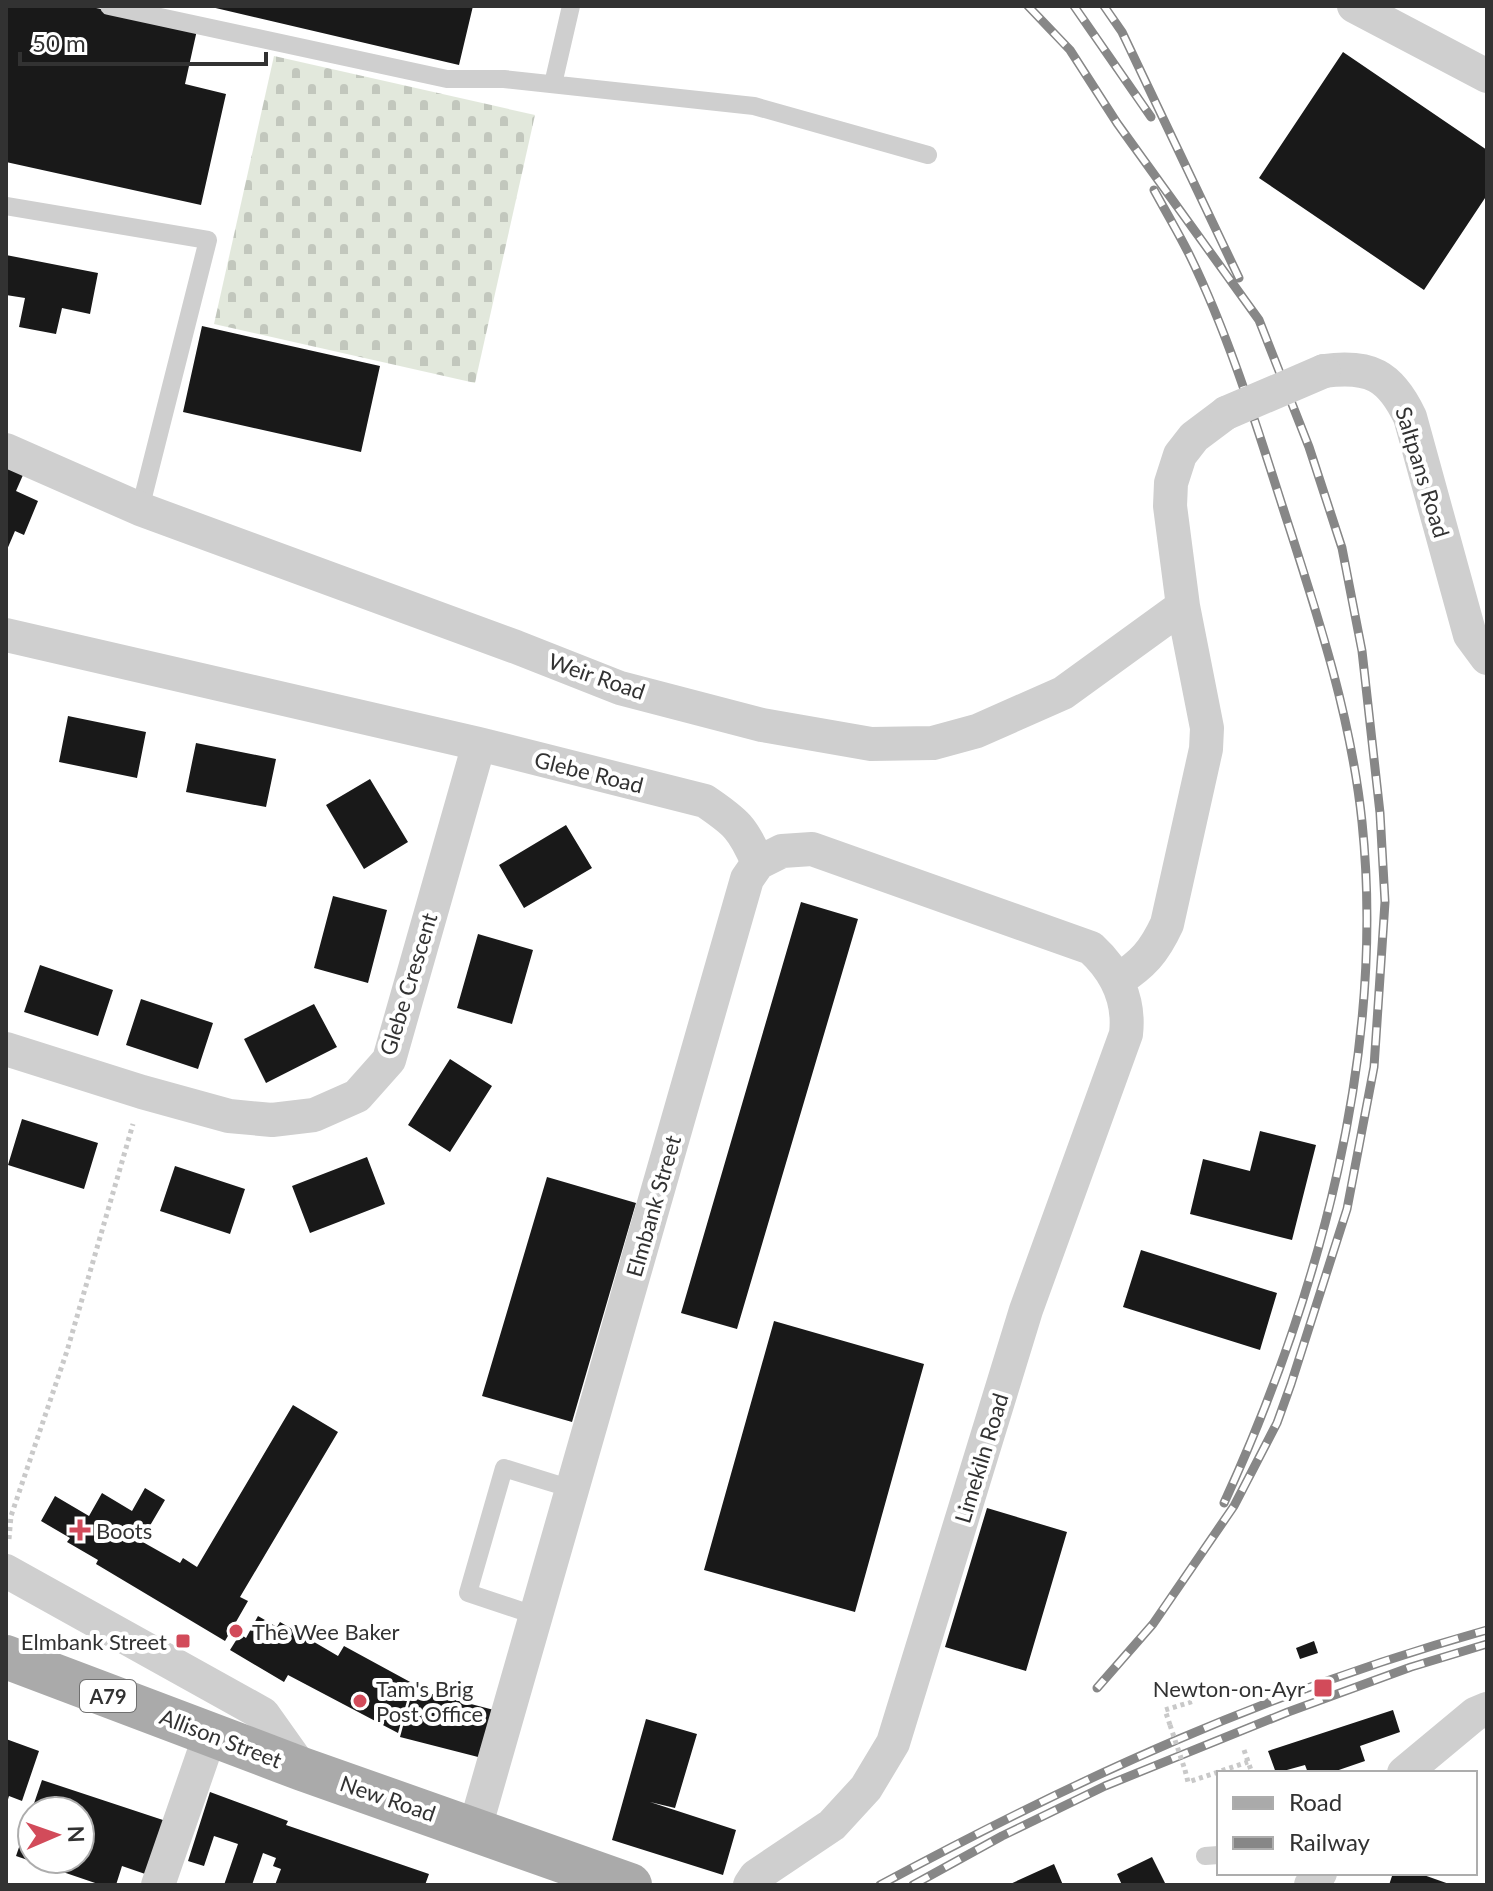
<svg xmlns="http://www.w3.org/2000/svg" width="1493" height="1891" viewBox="0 0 1493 1891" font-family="Lato,sans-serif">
<defs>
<pattern id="cemetery-stones" width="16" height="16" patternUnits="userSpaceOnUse" patternTransform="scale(2)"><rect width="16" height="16" fill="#e2e8dc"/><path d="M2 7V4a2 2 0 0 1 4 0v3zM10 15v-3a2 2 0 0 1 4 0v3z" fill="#c2c7bd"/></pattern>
</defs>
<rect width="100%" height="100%" fill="#fff"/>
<!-- cemetery -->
<path fill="url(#cemetery-stones)" d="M 274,56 L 535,115 L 475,383 L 214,324 Z"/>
<!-- building -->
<path fill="#191919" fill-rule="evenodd" d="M 6,6 L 87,6 L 197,30 L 185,84 L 226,94 L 201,205 L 6,162 Z
M 207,6 L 473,6 L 459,65 Z
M 1343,52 L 1487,150 L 1487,195 L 1424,290 L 1259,178 Z
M 6,255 L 98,273 L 90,314 L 62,308 L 56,334 L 19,327 L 25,298 L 6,295 Z
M 202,326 L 380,366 L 361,452 L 183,412 Z
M 6,468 L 23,475 L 16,491 L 38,501 L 24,535 L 15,531 L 6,552 Z
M 68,716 L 146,732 L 137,778 L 59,762 Z
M 196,743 L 276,759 L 266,807 L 186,792 Z
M 370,779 L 408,842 L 364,869 L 326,805 Z
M 566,825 L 592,868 L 524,908 L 499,865 Z
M 333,896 L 387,910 L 368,983 L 314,968 Z
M 801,902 L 858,919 L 737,1329 L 681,1313 Z
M 478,934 L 533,950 L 512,1024 L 457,1008 Z
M 40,965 L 113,990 L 98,1036 L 24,1012 Z
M 141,999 L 213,1023 L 198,1069 L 126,1045 Z
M 314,1004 L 337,1047 L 266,1083 L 244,1039 Z
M 450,1059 L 492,1086 L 450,1152 L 408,1125 Z
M 22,1119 L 98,1143 L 84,1189 L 8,1165 Z
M 1260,1131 L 1316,1145 L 1292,1240 L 1190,1214 L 1203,1159 L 1250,1171 Z
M 367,1157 L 385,1204 L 310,1233 L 292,1186 Z
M 175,1166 L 245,1189 L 230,1234 L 160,1211 Z
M 547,1177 L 636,1203 L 572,1422 L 482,1396 Z
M 1141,1250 L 1277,1293 L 1260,1350 L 1123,1307 Z
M 774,1321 L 924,1364 L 855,1612 L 704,1570 Z
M 293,1405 L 338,1432 L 240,1597 L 248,1601 L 225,1641 L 96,1564 L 98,1560 L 67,1542 L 70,1538 L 41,1521 L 55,1496 L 89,1516 L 102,1493 L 132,1511 L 145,1488 L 165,1500 L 141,1541 L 180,1563 L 183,1558 L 197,1567 Z
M 987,1508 L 1067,1532 L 1026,1671 L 945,1647 Z
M 258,1616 L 277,1627 L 280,1622 L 338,1656 L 344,1646 L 412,1683 L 398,1733 L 288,1675 L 284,1682 L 230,1650 L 240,1634 L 246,1638 Z
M 1314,1641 L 1318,1653 L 1300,1659 L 1296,1648 Z
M 413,1689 L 494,1710 L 482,1758 L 400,1737 Z
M 1393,1710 L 1400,1732 L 1360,1746 L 1365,1761 L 1330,1773 L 1308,1773 L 1305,1765 L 1276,1773 L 1268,1751 Z
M 646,1719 L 697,1734 L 675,1808 L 650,1802 L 736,1830 L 723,1875 L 612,1840 Z
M 6,1739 L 39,1751 L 22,1801 L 9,1796 L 7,1803 Z
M 42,1780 L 169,1822 L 151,1876 L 122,1866 L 116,1885 L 101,1885 L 16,1856 ZM 32,1811 L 80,1811 L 80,1859 L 32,1859 Z
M 210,1792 L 288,1821 L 286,1825 L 429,1874 L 425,1885 L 314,1883 L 275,1885 L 281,1869 L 273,1866 L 276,1858 L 263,1853 L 252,1885 L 224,1885 L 238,1844 L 214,1836 L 204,1866 L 188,1861 Z
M 1152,1857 L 1166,1885 L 1122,1885 L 1117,1874 Z
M 1054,1864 L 1063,1885 L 1008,1885 Z
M 1393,1873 L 1418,1873 L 1452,1885 L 1389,1885 Z"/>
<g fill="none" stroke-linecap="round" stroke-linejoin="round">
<!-- path -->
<path stroke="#c9c9c9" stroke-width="5" stroke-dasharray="4 4" stroke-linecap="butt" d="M 9,1539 L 11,1516 L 67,1351 L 133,1124
M 1170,1725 L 1165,1710 L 1194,1701
M 1244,1750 L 1252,1773
M 1185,1770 L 1188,1782 L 1248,1762"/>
<!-- lane -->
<path stroke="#cfcfcf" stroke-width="18" d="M 109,6 L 447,79 L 504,79 L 754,106 L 928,155
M 553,84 L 571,6
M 6,206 L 208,240 L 140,509
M 534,1615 L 468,1593 L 504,1468 L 572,1489
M 1205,1856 L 1219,1855"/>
<!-- street -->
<path stroke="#cfcfcf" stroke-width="34" d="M 1354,6 L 1487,76
M 1324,371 C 1370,365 1390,375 1410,417 L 1470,635 L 1487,658
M 6,450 L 140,509 L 516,647 L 620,688 L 762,725 L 871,744 L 933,743 L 977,731 L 1063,693 L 1183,606
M 6,635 L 479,744 L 705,801 C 736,822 743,828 758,863 L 782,851 L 812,849 L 1091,948 C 1116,971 1130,1000 1126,1034 L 1026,1310 L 893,1743 L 866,1788 L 832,1825 L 756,1876 L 750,1885
M 1117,981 C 1143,964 1154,952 1167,924 L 1206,749 L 1207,728 L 1183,606 L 1170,506 L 1171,483 L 1180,455 L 1194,437 L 1226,413
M 6,1049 L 142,1092 L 229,1116 L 272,1120 L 314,1115 L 357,1096 L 389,1060 L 479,744
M 6,1571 L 263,1714 L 302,1769
M 1404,1773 L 1475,1714 L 1487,1709
M 475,1828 L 747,879 L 758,863
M 158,1885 L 210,1735
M 1311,1885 L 1320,1873"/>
<!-- primary -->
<path stroke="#aaa" stroke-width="44" d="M 6,1657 L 302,1769 L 630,1885"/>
<!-- rail casing -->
<g stroke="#878787" stroke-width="9">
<path id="rail" d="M 1028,6 L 1070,50 L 1117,123 L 1259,320 L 1309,447 L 1342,548 L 1362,651 L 1380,813 L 1385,902 L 1374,1067 L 1347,1209 L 1291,1384 L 1277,1423 L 1234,1506 L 1153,1624 L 1097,1688
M 1074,6 L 1151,117
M 1104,6 L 1122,32 L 1239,278
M 1154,190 C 1166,212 1179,234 1190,256 C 1229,336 1256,424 1283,508 C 1316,610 1351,715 1362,822 C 1386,1052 1319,1296 1224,1503
M 880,1885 C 1076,1779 1271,1690 1487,1630
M 913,1885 L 1002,1836 L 1105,1786 L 1288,1712 L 1411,1667 L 1487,1644"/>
</g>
<!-- rail -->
<use href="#rail" stroke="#fff" stroke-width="6" stroke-dasharray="18" stroke-linecap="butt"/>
<!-- path-bridge -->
<path stroke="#c9c9c9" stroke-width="5" stroke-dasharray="4 4" stroke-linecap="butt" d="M 1170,1725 L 1185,1770"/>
<!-- street-bridge -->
<path stroke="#cfcfcf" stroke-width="34" d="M 1226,413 L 1324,371"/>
</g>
<!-- markers -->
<g fill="#d24b5a" stroke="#fff" stroke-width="3">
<path d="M76 1518h8v8h8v8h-8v8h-8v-8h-8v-8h8z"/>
<circle cx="236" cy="1631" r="8"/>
<rect x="175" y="1633" width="16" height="16" rx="4"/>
<rect x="1313" y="1678" width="20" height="20" rx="4"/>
<circle cx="360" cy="1701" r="8"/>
</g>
<g text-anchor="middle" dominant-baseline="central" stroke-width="8" stroke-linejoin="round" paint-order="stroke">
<!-- shield labels -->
<rect fill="#fff" stroke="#707070" stroke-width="2" x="80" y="1680" width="56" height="32" rx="6"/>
<g font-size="20" font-weight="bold" fill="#323232">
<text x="108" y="1696">A79</text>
</g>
<!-- street labels -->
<g font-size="22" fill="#323232" stroke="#fff">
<text transform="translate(1423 472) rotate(73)">Saltpans Road</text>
<text transform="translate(597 676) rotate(19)">Weir Road</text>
<text transform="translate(589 772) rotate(14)">Glebe Road</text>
<text transform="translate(408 984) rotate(-73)">Glebe Crescent</text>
<text transform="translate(653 1206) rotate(-74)">Elmbank Street</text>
<text transform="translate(981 1458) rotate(-73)">Limekiln Road</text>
<text transform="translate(221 1738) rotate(21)">Allison Street</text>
<text transform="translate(388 1798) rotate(19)">New Road</text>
</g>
<!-- poi labels -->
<g font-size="22" fill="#323232" stroke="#fff" text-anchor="start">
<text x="96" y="1530">Boots</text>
<text x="252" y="1631">The Wee Baker</text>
<text x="167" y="1641" text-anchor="end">Elmbank Street</text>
<text x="376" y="1688">Tam's Brig<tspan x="376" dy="25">Post Office</tspan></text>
<text x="1305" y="1688" text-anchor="end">Newton-on-Ayr</text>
</g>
</g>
<!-- border -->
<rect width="1493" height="1891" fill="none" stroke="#323232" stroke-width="16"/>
<!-- legend -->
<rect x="1217" y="1771" width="260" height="104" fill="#ffffff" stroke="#adadad" stroke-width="2"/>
<rect x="1233" y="1797" width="40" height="12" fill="#aaaaaa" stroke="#adadad" stroke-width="2"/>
<text x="1289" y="1811" font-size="24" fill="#323232">Road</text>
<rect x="1233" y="1837" width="40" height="12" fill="#878787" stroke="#adadad" stroke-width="2"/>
<text x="1289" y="1851" font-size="24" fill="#323232">Railway</text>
<!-- north arrow -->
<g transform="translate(56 1835) rotate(88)"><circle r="38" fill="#ffffff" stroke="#adadad" stroke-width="2"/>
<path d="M0-6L14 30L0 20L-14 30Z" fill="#d24b5a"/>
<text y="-12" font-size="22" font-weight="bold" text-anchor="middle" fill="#323232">N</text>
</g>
<!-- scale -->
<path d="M20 52v12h246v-12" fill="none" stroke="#323232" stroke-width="4"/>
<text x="32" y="52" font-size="24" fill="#323232" stroke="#ffffff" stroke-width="6" paint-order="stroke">50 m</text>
</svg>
